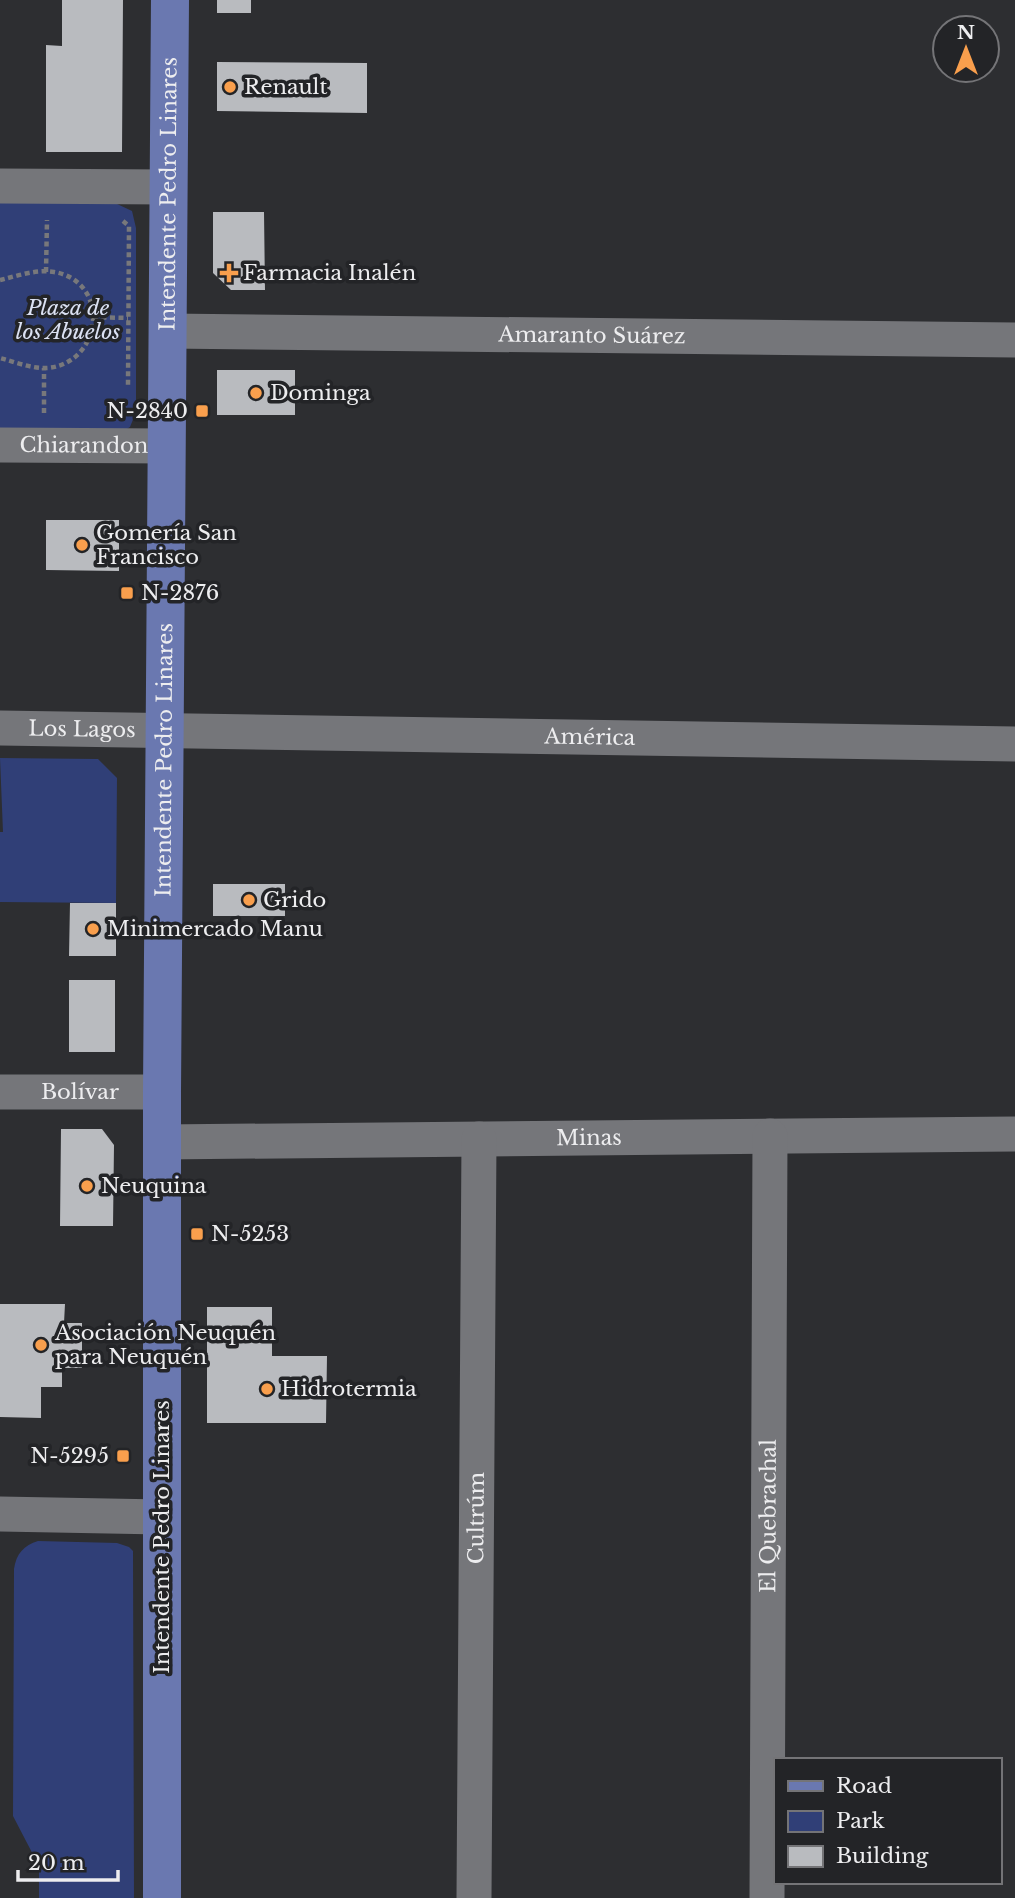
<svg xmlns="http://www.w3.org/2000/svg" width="1015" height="1898" viewBox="0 0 1015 1898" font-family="'Libre Baskerville',serif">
<rect width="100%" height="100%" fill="#2d2e31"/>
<!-- green -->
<path fill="#303f77" d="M 0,203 L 115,203 L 132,211 L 136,228 L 136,412 L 130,427 L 125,430 L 0,431 Z
M 0,758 L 98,759 L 117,778 L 116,903 L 0,902 L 0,832 L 3,832 Z
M 38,1541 L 117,1543 L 129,1547 L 133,1551 L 134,1898 L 39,1898 L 39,1866 L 13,1816 L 14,1569 C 16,1554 24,1545 38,1541 Z"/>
<!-- building -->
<path fill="#b9bbbf" d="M 62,0 L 123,0 L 122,152 L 46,152 L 46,45 L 62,46 Z
M 217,0 L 251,0 L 251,13 L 217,13 Z
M 217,62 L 367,63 L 367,113 L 217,111 Z
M 213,212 L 264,212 L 265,290 L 231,290 L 213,273 Z
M 217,370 L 295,370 L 295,415 L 217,415 Z
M 46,520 L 119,520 L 119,571 L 46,570 Z
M 213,884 L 285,884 L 285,916 L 213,916 Z
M 70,903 L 116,903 L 116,956 L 69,956 Z
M 69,980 L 115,980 L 115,1052 L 69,1052 Z
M 61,1129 L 102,1129 L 114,1145 L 113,1226 L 60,1226 Z
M 0,1304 L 65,1304 L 64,1323 L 82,1323 L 82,1368 L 62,1368 L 62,1387 L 41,1387 L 41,1418 L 0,1417 Z
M 207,1307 L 272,1307 L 272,1356 L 327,1356 L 326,1423 L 207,1423 Z"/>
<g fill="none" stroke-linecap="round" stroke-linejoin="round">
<!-- path -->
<path stroke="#78787b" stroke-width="4.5" stroke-dasharray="5 3.5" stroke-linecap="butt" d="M 123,221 L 129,226 L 128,385
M 46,272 L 47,220
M 0,280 C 17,276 36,269 54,272 C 110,281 104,362 48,368 C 32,369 15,362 0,358
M 93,317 L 128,318
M 44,413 L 44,368"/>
<!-- minor -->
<g stroke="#75767a" stroke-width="35">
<path d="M 0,186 L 169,187"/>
<path id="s1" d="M 168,331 L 1015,340"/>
<path id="s2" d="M 0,445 L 167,446"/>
<path id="s3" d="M 0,728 L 1015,744"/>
<path id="s4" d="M 0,1092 L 162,1092"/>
<path id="s5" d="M 162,1142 L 1015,1134"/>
<path d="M 0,1514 L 162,1517"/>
<path id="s6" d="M 474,1898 L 479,1139"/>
<path id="s7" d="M 767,1898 L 770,1136"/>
</g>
<!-- major -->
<path stroke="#6a78b0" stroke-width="38" id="s8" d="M 162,1898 L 162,1092 L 170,0"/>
</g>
<!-- markers -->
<g fill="#f99f4d" stroke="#232427" stroke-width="2.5">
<circle cx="230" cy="87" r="7"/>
<path d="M225.5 262.5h7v7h7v7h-7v7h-7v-7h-7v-7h7z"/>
<circle cx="256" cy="393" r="7"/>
<rect x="195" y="404" width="14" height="14" rx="3.5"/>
<circle cx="82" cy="545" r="7"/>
<rect x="120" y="586" width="14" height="14" rx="3.5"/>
<circle cx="249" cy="900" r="7"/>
<circle cx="93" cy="929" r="7"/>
<circle cx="87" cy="1186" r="7"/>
<rect x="190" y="1227" width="14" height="14" rx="3.5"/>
<circle cx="41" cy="1345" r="7"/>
<circle cx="267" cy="1389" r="7"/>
<rect x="116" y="1449" width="14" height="14" rx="3.5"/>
</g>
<g text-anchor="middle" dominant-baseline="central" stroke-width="7" stroke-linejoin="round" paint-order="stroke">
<!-- poi labels -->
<g font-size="21" fill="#ededef" stroke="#232427" text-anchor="start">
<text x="244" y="87">Renault</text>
<text x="243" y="273">Farmacia Inalén</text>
<text x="270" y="393">Dominga</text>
<text x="188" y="411" text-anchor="end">N-2840</text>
<text x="96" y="533">Gomería San<tspan x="96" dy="24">Francisco</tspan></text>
<text x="141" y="593">N-2876</text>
<text x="263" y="900">Grido</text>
<text x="107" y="929">Minimercado Manu</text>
<text x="101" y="1186">Neuquina</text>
<text x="211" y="1234">N-5253</text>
<text x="55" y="1333">Asociación Neuquén<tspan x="55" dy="24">para Neuquén</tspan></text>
<text x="281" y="1389">Hidrotermia</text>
<text x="109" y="1456" text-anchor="end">N-5295</text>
</g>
<!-- street labels -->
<g font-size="21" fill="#ededef" stroke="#232427">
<text stroke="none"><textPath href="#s8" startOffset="1704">Intendente Pedro Linares</textPath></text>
<text stroke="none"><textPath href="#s1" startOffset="424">Amaranto Suárez</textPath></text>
<text stroke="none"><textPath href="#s2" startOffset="84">Chiarandon</textPath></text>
<text stroke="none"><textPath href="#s3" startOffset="82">Los Lagos</textPath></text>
<text stroke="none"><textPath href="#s3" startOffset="590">América</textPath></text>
<text stroke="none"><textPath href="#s8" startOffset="1138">Intendente Pedro Linares</textPath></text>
<text stroke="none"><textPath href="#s4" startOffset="80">Bolívar</textPath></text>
<text stroke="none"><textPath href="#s5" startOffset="427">Minas</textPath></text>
<text stroke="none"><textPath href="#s7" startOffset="382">El Quebrachal</textPath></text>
<text stroke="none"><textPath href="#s6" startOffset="380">Cultrúm</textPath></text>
<text transform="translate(162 1537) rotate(-90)">Intendente Pedro Linares</text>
</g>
<!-- park labels -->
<g font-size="21" font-style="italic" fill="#dbe1f3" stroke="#232427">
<text x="68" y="308">Plaza de<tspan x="68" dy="24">los Abuelos</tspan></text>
</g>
</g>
<!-- legend -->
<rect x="774" y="1758" width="228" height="126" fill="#232427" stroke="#747477" stroke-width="2"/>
<rect x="788" y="1781" width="35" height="10" fill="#6a78b0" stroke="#747477" stroke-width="2"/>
<text x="836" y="1793" font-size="21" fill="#ededef">Road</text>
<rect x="788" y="1811" width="35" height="21" fill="#303f77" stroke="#747477" stroke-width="2"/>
<text x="836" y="1828" font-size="21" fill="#ededef">Park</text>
<rect x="788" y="1846" width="35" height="21" fill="#b9bbbf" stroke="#747477" stroke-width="2"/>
<text x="836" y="1863" font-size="21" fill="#ededef">Building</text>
<!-- north arrow -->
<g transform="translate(966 49)"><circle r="33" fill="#232427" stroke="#747477" stroke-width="2"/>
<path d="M0-5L12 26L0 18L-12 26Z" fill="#f99f4d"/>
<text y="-10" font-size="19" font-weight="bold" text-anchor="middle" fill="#ededef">N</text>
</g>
<!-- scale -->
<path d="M18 1870v10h100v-10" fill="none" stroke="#ededef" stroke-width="3.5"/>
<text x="28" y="1870" font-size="21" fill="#ededef" stroke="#232427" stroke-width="5" paint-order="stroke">20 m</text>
</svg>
